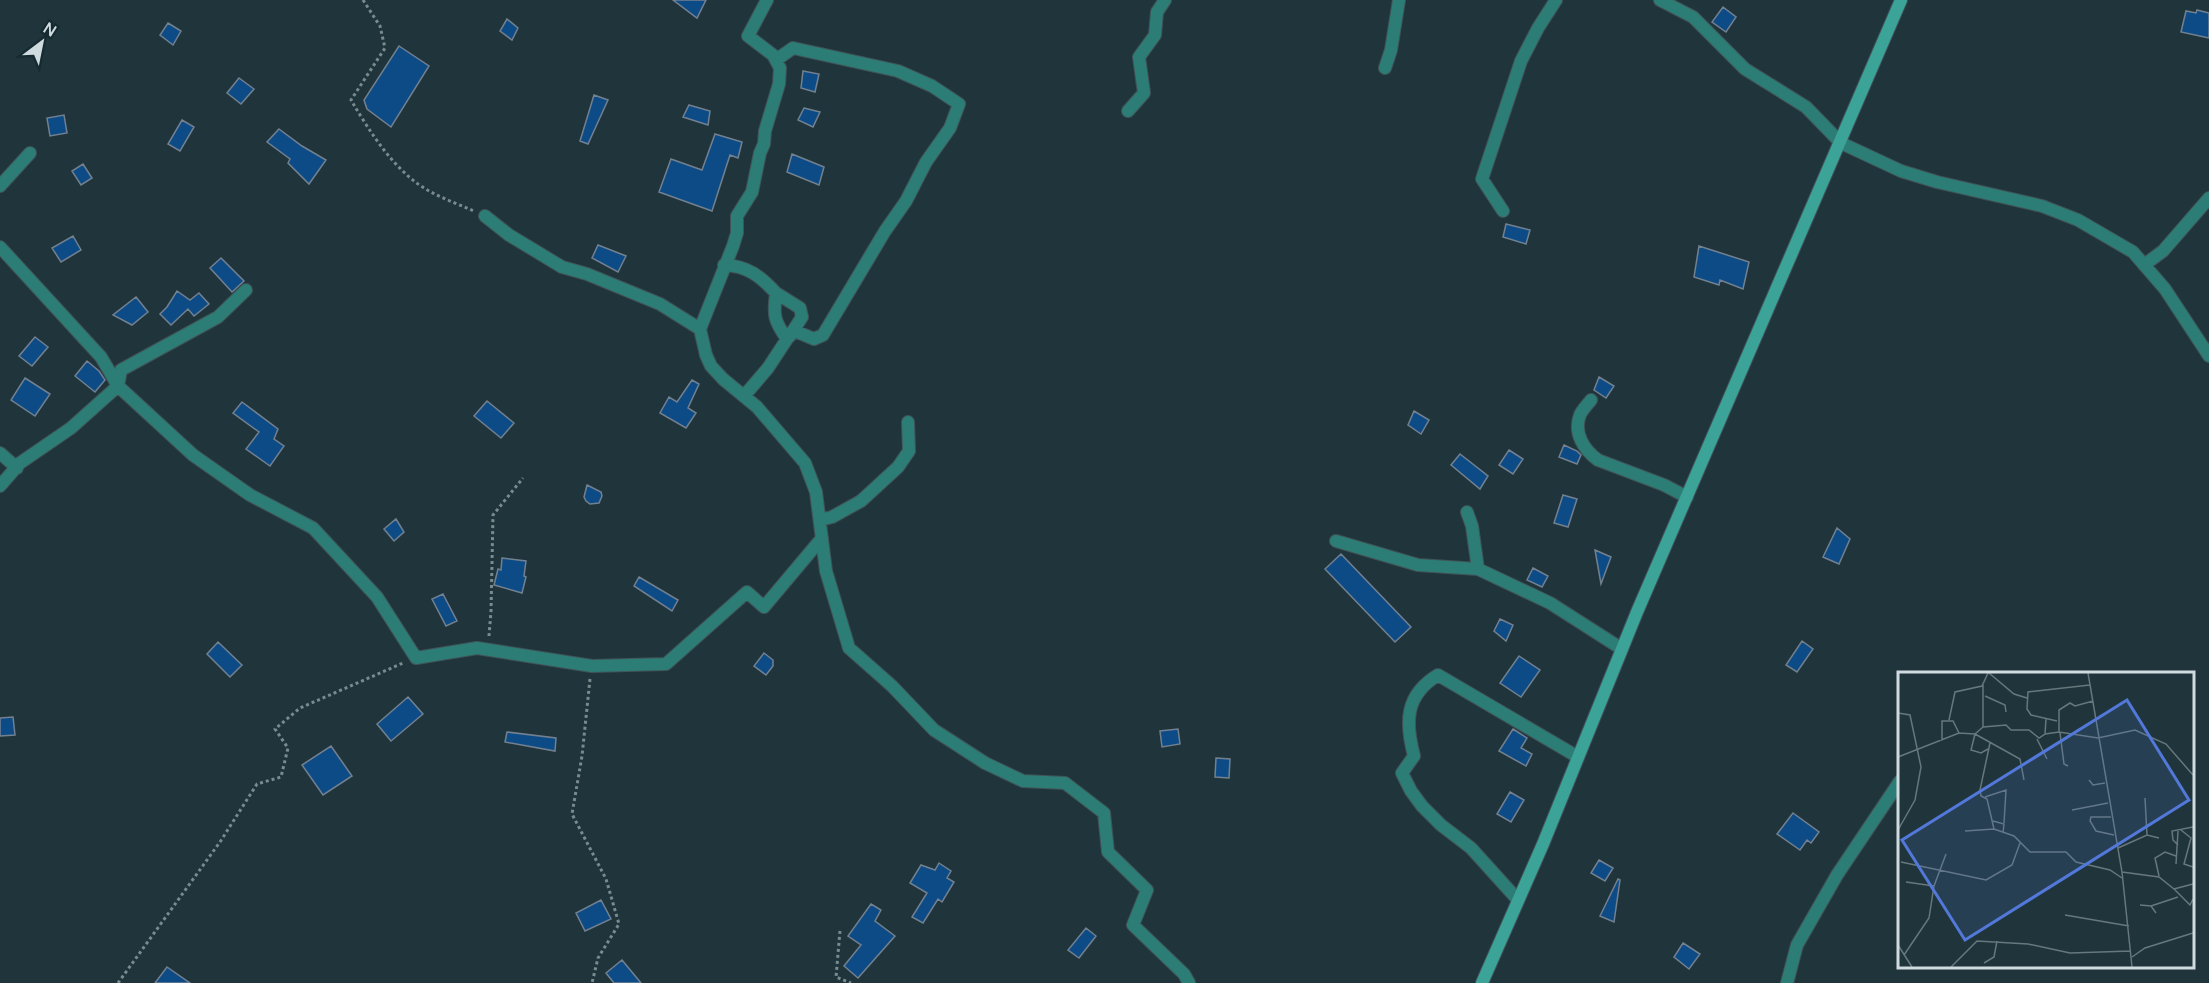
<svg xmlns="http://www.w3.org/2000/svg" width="2209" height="983" viewBox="0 0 2209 983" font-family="Manrope,sans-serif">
<rect width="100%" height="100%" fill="#20353b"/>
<!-- building -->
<path fill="#0d4b86" stroke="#738090" stroke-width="1.5" d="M 673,0 L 706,0 L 697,18 Z
M 1723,7 L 1736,17 L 1726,32 L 1712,22 Z
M 2197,10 L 2209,13 L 2209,38 L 2181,32 L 2186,11 L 2196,13 Z
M 507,19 L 518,28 L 512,40 L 500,31 Z
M 168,23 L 181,31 L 173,45 L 160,35 Z
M 399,46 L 429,66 L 391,127 L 367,109 L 364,100 Z
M 803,71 L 819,74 L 815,92 L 801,88 Z
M 239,78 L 254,89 L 241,104 L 227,93 Z
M 594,95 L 608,100 L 588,144 L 580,141 Z
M 689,105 L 710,111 L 708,125 L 683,117 Z
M 804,108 L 820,112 L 813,127 L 798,120 Z
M 64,115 L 67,133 L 50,136 L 47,118 Z
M 182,120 L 194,127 L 180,151 L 168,144 Z
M 279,129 L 302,146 L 326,160 L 309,184 L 288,163 L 290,159 L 267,142 Z
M 715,134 L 742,142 L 738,158 L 730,155 L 712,211 L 659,192 L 671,159 L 702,170 Z
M 792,154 L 824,167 L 819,185 L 787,172 Z
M 83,164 L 92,178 L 81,185 L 72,171 Z
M 1506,224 L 1530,230 L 1526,244 L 1503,237 Z
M 73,236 L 81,250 L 61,262 L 52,248 Z
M 598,245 L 626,256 L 618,272 L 592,258 Z
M 1699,246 L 1749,262 L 1743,289 L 1720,280 L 1719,285 L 1694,277 Z
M 221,258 L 244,281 L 232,292 L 210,268 Z
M 177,291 L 190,300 L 199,293 L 209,304 L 194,316 L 188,309 L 171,325 L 160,314 L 167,307 Z
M 136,297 L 148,312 L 132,325 L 113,315 Z
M 35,337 L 48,347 L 32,366 L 19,356 Z
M 87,361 L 99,371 L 105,380 L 95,392 L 75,376 Z
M 1599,377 L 1614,386 L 1606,398 L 1594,390 Z
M 25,378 L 50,394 L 35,416 L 11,400 Z
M 692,380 L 699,384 L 688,408 L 696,413 L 686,428 L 660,413 L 669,397 L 677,402 Z
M 487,401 L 514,423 L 501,438 L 474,416 Z
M 242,402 L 278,429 L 274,439 L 284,446 L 270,466 L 246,449 L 259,432 L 233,413 Z
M 1414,411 L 1429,420 L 1421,434 L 1408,425 Z
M 1564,445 L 1577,451 L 1581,455 L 1577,464 L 1559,457 Z
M 1509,450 L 1523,459 L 1513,474 L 1499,465 Z
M 1460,454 L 1488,476 L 1480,489 L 1451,465 Z
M 587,485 L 601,492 L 602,496 L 599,503 L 590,504 L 586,501 L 584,497 Z
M 1563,495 L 1577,499 L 1568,527 L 1554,523 Z
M 396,519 L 404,532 L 394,541 L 384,529 Z
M 1837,528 L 1850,539 L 1839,564 L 1823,557 Z
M 1595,550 L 1611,557 L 1601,584 Z
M 1341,554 L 1411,627 L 1395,642 L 1325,569 Z
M 502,558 L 526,561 L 524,576 L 526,577 L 522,593 L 494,585 L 498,569 L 501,570 Z
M 1533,568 L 1548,576 L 1542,587 L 1527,580 Z
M 639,577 L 678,600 L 672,611 L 634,586 Z
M 443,594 L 457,621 L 446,626 L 432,599 Z
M 1500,619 L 1513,625 L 1506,641 L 1494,631 Z
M 1802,641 L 1813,649 L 1797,672 L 1786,665 Z
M 218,642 L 242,665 L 230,677 L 207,654 Z
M 764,653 L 773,660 L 773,666 L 766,675 L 754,666 Z
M 1519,656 L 1540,670 L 1521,697 L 1500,683 Z
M 408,697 L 423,714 L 391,741 L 377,724 Z
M 13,717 L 15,735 L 0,736 L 0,718 Z
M 1178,729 L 1180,744 L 1162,747 L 1160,731 Z
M 1513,729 L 1527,738 L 1521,748 L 1532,754 L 1526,766 L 1499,751 Z
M 507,732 L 556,738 L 555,751 L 505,742 Z
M 331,746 L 352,776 L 323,795 L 302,765 Z
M 1216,758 L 1230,759 L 1229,778 L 1215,777 Z
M 1510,792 L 1524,800 L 1511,822 L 1497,814 Z
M 1793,813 L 1819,832 L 1811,843 L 1807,840 L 1800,850 L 1777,834 Z
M 1599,860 L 1613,868 L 1605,881 L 1591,873 Z
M 939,863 L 951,871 L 947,878 L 954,882 L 942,902 L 938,899 L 923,923 L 912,917 L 927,893 L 910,883 L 921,865 L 935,870 Z
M 1618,879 L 1620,880 L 1614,922 L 1600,916 Z
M 601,900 L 611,919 L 585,931 L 576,913 Z
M 871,904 L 881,910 L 875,921 L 895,936 L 858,978 L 844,966 L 861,945 L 848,936 Z
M 1086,928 L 1096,936 L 1079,958 L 1068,950 Z
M 1683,943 L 1700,954 L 1689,969 L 1674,957 Z
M 622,960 L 641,983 L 614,983 L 606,973 Z
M 167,967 L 190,983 L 155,983 Z"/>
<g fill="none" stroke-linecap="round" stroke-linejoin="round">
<!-- minor casing -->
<g stroke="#405359" stroke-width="14">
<path id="minor" d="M 767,0 L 748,36 L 773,55 L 780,68 L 779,84 L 765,131 L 764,144 L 760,153 L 752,192 L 737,216 L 737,233 L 733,246 L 700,329 L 706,355 L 711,366 L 723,379 L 757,407 L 805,463 L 816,492 L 826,571 L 849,648 L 892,686 L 934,730 L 985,763 L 1023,781 L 1065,783 L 1104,813 L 1108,852 L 1147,890 L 1133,925 L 1184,974 L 1189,983
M 1660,0 L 1693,17 L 1745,69 L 1806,107 L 1841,143 L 1901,171 L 1937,182 L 2042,206 L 2078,220 L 2133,252 L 2165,289 L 2209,356
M 776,60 L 793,48 L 898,71 L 932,86 L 959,104 L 950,128 L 926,162 L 906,201 L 885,231 L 823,335 L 814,339 L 795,331
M 1385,68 L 1391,50 L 1399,0
M 1128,111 L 1144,93 L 1139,57 L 1155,35 L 1157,12 L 1165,0
M 0,186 L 30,153
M 1503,211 L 1482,179 L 1521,61 L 1538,28 L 1556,0
M 485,216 L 509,235 L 562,267 L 587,274 L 660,304 L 700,329
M 0,247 L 101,357 L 118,386 L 193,455 L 250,495 L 313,528 L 377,597 L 416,658 L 477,648 L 592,666 L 666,664 L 747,592 L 764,607 L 822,538
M 724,265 C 748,266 760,276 776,293 C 773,315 774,321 787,339 L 768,368 L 744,396
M 2144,265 L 2163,251 L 2209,198
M 776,293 L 800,308 L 802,317 L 789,337
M 1591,400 C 1588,404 1582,410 1580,415 C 1573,433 1584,450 1598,460 L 1664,485 L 1687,497
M 0,453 L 17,468
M 0,486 L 20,463 L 71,428 L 118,386 L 121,370 L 218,317 L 246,290
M 1467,512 L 1472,526 L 1478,569
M 820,520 L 832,517 L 861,501 L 898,467 L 909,451 L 908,422
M 1336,541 L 1418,565 L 1478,569 L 1550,603 L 1622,649
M 1518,900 L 1471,848 L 1441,825 L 1422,806 L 1411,791 L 1402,773 L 1414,756 C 1405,722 1405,695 1438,675 L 1578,757
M 1787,983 L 1797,945 L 1837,875 L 1900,781"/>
</g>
<!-- secondary casing -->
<g stroke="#405359" stroke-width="14">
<path id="secondary" d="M 1482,983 L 1543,844 L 1637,612 L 1901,0"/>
</g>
<!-- path -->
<path stroke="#7a8b90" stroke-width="3" stroke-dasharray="3 3" stroke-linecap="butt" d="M 363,0 L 380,26 L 385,48 L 351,100 C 370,132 396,174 431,192 C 444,199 460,205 474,211
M 489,636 L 491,611 L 493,515 L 523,478
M 590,679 L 582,756 L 572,814 L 606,879 L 619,924 L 598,958 L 592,983
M 840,931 L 836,977 L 851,983
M 118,983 L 220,842 L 257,784 L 281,777 L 288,748 L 275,729 L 300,708 L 403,663"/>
<!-- minor -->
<use href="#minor" stroke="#2c7d75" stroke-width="12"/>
<!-- secondary -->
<use href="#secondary" stroke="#3ca399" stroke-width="12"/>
</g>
<!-- overview -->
<g transform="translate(1898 672)">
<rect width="296" height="296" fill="#20353b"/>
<path fill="none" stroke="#66777d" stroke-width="1.5" d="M 91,1 L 116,22 L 129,26M 190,1 L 224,200 L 234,295M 87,24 L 107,33 L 108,40M 0,41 L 12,43 L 23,95 L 17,128 L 0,158M 51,48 L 57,20 L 84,14 L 90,1M 159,49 L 133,43 L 129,37 L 130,20 L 192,13M 85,55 L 108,53 L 113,58 L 131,58 L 141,66 L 147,62 L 148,47M 161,60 L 161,38 L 172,31 L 177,34 L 195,29M 162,61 L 166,92 L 170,94M 147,62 L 161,60 L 200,66 L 237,58 L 268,72 L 295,103M 139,67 L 149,87M 44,69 L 44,49 L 55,49 L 61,61M 92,71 L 82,118 L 83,124 L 89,127 L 96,157M 90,77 L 83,81 L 73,78 L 77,62 L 122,87 L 126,108M 0,85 L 61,61 L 77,62 L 85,55 L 85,13M 191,108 L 195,113 L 207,111M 87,125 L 108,118 L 106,151M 247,126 L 249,163M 174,138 L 210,131M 213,145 L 193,145 L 192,149 L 198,159 L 216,163M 95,149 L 106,152 L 105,161M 283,158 L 293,166 L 286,192 L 295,195M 67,159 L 96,157 L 116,164 L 132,180 L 168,180 L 178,190 L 212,198 L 224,206M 280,173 L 275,168 L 274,159 L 295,155M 220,176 L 249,163 L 261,166M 3,190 L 88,208 L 114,193 L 122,171M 278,192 L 280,159M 224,200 L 261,205 L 276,217M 261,204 L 257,186 L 267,180 L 278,184M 8,210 L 36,214M 295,212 L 276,217 L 292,233 L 295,227M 242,233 L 253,234 L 258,241M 253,234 L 280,225M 167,243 L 231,254M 0,273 L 14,295M 6,283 L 31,246 L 36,214 L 48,182M 234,285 L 247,276 L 295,261M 86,291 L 96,285 L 99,269M 53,295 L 79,269 L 130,272 L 172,281 L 233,279"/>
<path fill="#5278da" fill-opacity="0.15" stroke="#5278da" stroke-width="3" d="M 229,28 L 291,128 L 67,268 L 4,168 Z"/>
<rect width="296" height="296" fill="none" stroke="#cfdbdf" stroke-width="3"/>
</g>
<!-- north arrow -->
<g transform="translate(42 42) rotate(32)" stroke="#162b31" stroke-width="4.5" paint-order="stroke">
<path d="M0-4.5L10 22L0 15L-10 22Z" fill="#cfdbdf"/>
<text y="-9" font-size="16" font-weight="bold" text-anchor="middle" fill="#cfdbdf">N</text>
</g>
</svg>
